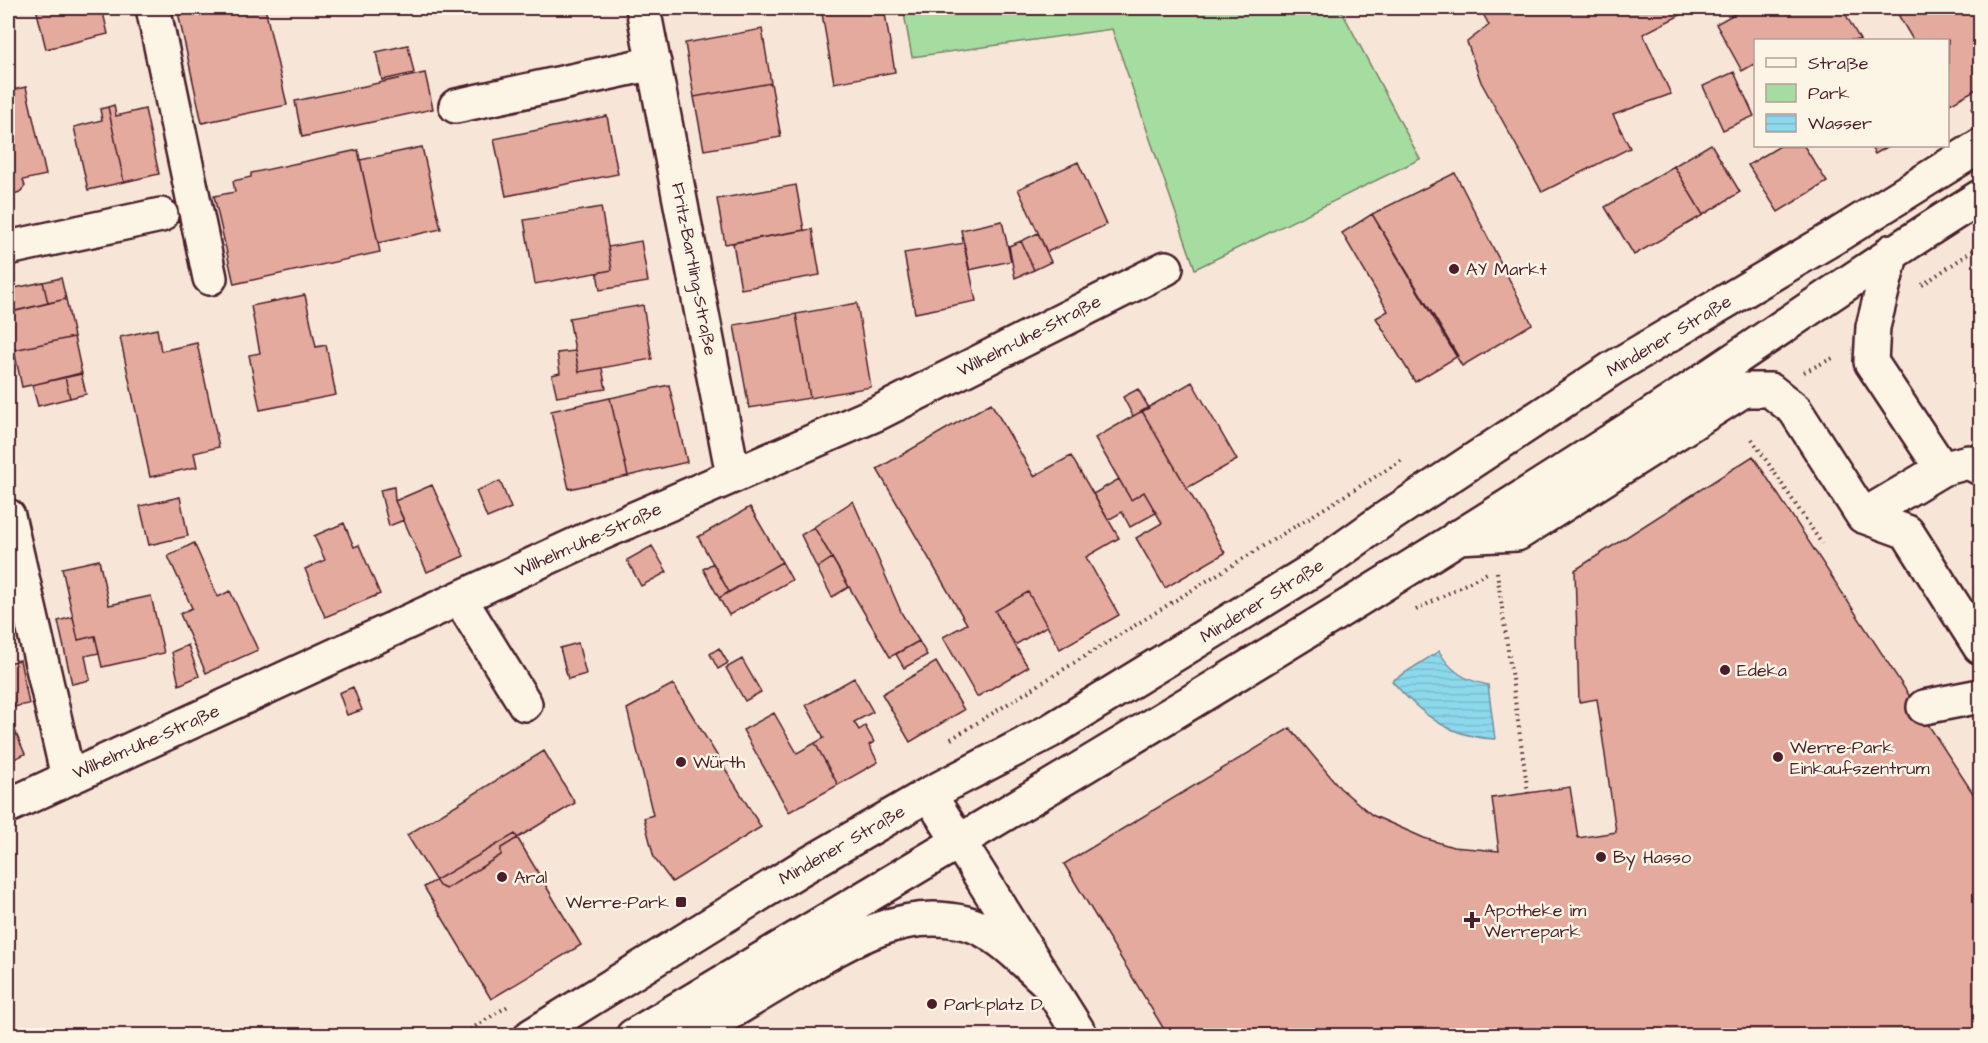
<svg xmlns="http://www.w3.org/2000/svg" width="1988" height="1043" viewBox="0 0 1988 1043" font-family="'Architects Daughter',sans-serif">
<defs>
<pattern id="water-rules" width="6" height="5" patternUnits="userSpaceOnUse" patternTransform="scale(1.5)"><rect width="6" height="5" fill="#8cd9ec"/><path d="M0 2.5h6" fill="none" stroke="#7abacb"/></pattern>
</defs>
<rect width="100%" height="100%" fill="#f7e6d7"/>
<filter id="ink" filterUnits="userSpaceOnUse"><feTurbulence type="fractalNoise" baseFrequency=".0167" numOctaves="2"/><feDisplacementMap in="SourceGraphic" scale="12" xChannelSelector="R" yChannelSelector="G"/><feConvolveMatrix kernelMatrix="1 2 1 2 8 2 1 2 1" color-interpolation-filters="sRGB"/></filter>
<g filter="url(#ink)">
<!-- green -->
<path fill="#a5dc9f" stroke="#787e65" stroke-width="1.5" d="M 903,8 L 1340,8 L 1420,159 L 1195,269 L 1112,29 L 912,57 Z"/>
<!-- water -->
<path fill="url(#water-rules)" stroke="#728f9f" stroke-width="1.5" d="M 1439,651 C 1451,672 1465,680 1488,685 L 1495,739 C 1450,737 1421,715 1392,681 Z"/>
<!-- building -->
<path fill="#e3aa9d" stroke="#4a1f2b" stroke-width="1.5" d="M 36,8 L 102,8 L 108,34 L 46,49 Z
M 177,8 L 265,8 L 287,105 L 202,123 Z
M 821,8 L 884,8 L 895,72 L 834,83 Z
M 1480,8 L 1694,8 L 1643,34 L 1671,94 L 1613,115 L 1630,148 L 1542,192 L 1481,82 L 1467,42 L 1489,25 Z
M 1745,8 L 1842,8 L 1860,40 L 1756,40 L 1756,63 L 1742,71 L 1716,24 Z
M 1902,8 L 1980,8 L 1980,87 L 1950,104 L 1948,99 L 1948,40 L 1913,40 L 1896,11 Z
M 762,29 L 771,83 L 694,97 L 685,43 Z
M 408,45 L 414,73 L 382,80 L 376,52 Z
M 1734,72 L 1754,116 L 1723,130 L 1703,86 Z
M 425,73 L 433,109 L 302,137 L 295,101 Z
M 771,83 L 781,137 L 704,150 L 694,97 Z
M 26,87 L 46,175 L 23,180 L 25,186 L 20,192 L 10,195 L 8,193 L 8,91 Z
M 114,105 L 116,116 L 145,109 L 159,174 L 124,182 L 108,107 Z
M 108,107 L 124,182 L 88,190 L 74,127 L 102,120 L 100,109 Z
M 607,116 L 618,174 L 506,196 L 494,139 Z
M 1711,144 L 1740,192 L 1703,215 L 1674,166 Z
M 1780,146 L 1804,146 L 1827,182 L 1778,212 L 1748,165 Z
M 1870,146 L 1889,146 L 1875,154 Z
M 422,147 L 441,229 L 378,243 L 360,160 Z
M 358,150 L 380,252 L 234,284 L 214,196 L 235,192 L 233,181 L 251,177 L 251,173 Z
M 1078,162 L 1106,225 L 1047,252 L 1018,189 Z
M 1674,166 L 1703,215 L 1634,255 L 1605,207 Z
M 1455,173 L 1532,324 L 1462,366 L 1372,214 Z
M 796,185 L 804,230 L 725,244 L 717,199 Z
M 601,207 L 612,270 L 535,284 L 524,220 Z
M 1372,214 L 1458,356 L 1415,382 L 1376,318 L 1388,311 L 1342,233 Z
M 1002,221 L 1011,261 L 969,270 L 961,230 Z
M 812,229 L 820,275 L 741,289 L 733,243 Z
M 1038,233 L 1051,262 L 1034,270 L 1021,241 Z
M 641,241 L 648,282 L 600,290 L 597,273 L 612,270 L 608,247 Z
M 1021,241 L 1034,270 L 1015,278 L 1009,246 Z
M 964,243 L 976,301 L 915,313 L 904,253 Z
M 61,278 L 66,299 L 48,303 L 43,282 Z
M 43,282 L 48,303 L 15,311 L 10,289 Z
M 305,295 L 316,347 L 326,345 L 336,395 L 260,410 L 249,355 L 260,353 L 251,306 Z
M 66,299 L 74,337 L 14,350 L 8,313 Z
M 857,303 L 871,387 L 810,398 L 796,314 Z
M 643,305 L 652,359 L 579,372 L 569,318 Z
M 796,314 L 810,398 L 749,408 L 734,325 Z
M 157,329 L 161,351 L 197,343 L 219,447 L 194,453 L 197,467 L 150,477 L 120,337 Z
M 74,337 L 82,374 L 22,387 L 14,350 Z
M 575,351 L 579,372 L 602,368 L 606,389 L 557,397 L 552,375 L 560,373 L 557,353 Z
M 81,373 L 86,394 L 70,398 L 65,377 Z
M 65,377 L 70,398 L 38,406 L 32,385 Z
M 1192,382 L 1237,460 L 1187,488 L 1142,411 Z
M 669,385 L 687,462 L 628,476 L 610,398 Z
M 1138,389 L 1149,408 L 1133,416 L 1123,397 Z
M 610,398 L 628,476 L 569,489 L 551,411 Z
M 991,403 L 1034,476 L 1071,456 L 1119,538 L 1086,557 L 1119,615 L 1060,649 L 1028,592 L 995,611 L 1028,667 L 977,697 L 943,637 L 967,624 L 877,469 Z
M 1142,411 L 1225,553 L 1165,588 L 1136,538 L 1162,523 L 1144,492 L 1131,500 L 1095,438 Z
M 1753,456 L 1980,804 L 1980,1036 L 1168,1036 L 1064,864 L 1290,728 L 1340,788 L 1372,815 L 1424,838 L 1453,847 L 1499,851 L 1492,798 L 1570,787 L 1578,838 L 1616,832 L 1597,699 L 1579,702 L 1575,570 Z
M 1119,479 L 1131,500 L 1144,492 L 1156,513 L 1130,527 L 1122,512 L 1108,520 L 1093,494 Z
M 500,481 L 511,508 L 487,518 L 476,491 Z
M 432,485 L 464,556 L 427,572 L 395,501 Z
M 394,487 L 395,501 L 404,520 L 389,526 L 380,490 Z
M 180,497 L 188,536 L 149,545 L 140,506 Z
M 853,501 L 902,614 L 919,641 L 890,657 L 814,527 Z
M 750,507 L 782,562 L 729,592 L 698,537 Z
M 344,523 L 354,547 L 359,545 L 380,594 L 325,617 L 305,569 L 325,560 L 314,536 Z
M 814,527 L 832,558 L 817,568 L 801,535 Z
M 194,543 L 218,597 L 230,591 L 258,650 L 206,673 L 180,614 L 192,608 L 168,556 Z
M 652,546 L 667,572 L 641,586 L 627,560 Z
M 832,558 L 849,587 L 832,597 L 817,568 Z
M 99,560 L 109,605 L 151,596 L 164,653 L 102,667 L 95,636 L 78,640 L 62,568 Z
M 782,562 L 792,580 L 729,615 L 719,598 Z
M 713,563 L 729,592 L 719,598 L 703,569 Z
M 1028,592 L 1047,626 L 1015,645 L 995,611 Z
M 73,617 L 78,640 L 95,636 L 99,653 L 85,656 L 90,680 L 72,684 L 58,621 Z
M 919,641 L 927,655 L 904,668 L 896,654 Z
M 578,643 L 586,674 L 568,679 L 560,648 Z
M 188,645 L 199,676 L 179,685 L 172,652 Z
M 719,648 L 728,663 L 718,669 L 710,654 Z
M 742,659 L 761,692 L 745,701 L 726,668 Z
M 20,660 L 29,704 L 13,707 L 8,680 L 8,663 Z
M 936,662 L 964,710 L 910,742 L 882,694 Z
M 854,678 L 873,712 L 854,722 L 859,730 L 865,726 L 874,742 L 869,745 L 878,762 L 838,785 L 815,743 L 824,738 L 806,705 Z
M 673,684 L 761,827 L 672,882 L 654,858 L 644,818 L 653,815 L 627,709 Z
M 353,687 L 362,710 L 347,715 L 339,693 Z
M 774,713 L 797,753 L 815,743 L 838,785 L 789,812 L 743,730 Z
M 8,715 L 25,754 L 8,762 Z
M 544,751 L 575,803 L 501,848 L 501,855 L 446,889 L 439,886 L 407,835 Z
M 515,834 L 581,945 L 491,999 L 424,887 Z"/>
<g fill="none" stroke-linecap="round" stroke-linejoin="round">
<!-- minor casing -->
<g stroke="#4a1f2b" stroke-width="38">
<path id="minor" d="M 153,8 L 210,278
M 643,8 L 733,475
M 456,106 L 654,63
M 8,248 L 161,215
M 1892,251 L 1873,327 L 1871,362 L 1942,469
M 8,516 L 68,777
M 1863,516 L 1942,469 L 1968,462 L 1980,468
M 1457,537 L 1517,534 L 1744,390 L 1770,390 L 1795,410 L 1863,516 L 1907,532 L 1980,647
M 460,599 L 525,704
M 1924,707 L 1980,696
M 929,794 L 1081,1036
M 8,806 L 588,539 L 878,413 L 1166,268
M 531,1036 L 800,869 L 929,794 L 1050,731 L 1319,566 L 1383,520 L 1613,368 L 1833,238 L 1980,146
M 633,1036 C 966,837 1301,640 1628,430 C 1746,354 1860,271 1980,197
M 692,1036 C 724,1016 757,996 789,977 C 844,944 900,906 966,923 C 997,931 1024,962 1047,982"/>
</g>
<!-- path -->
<path stroke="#4a1f2b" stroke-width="4" stroke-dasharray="1.5 4.5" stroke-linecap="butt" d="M 1971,110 L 1980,105
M 1922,285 L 1980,246
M 1804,372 L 1835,357
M 1752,439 L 1822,544
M 1497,572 L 1528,793
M 1416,610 L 1487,573
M 951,739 L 1404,459
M 1978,800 L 1980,799
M 460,1036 L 508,1006"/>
<!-- minor -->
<use href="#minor" stroke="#fcf5e5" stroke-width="33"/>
</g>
</g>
<!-- markers -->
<g fill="#4a1f2b" stroke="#fcf5e5" stroke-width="2">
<circle cx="1454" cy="269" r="6"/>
<circle cx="1725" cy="670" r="6"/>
<circle cx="1778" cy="757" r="6"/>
<circle cx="681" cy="762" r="6"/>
<circle cx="1601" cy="857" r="6"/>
<circle cx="502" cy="877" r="6"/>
<rect x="675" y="896" width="12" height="12" rx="3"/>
<path d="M1469 911h6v6h6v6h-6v6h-6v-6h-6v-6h6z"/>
<circle cx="932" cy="1004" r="6"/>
</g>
<g text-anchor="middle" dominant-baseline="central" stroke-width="5" stroke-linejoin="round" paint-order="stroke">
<!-- street labels -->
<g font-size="18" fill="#4a1f2b" stroke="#fcf5e5">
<text transform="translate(694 269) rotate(79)">Fritz-Bartling-Straße</text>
<text transform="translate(1029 336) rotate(-27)">Wilhelm-Uhe-Straße</text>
<text transform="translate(1669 336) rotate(-31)">Mindener Straße</text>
<text transform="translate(588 540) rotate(-24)">Wilhelm-Uhe-Straße</text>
<text transform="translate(1262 601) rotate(-32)">Mindener Straße</text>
<text transform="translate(146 742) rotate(-24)">Wilhelm-Uhe-Straße</text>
<text transform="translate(842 845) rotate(-30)">Mindener Straße</text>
</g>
<!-- poi labels -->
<g font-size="18" fill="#4a1f2b" stroke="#fcf5e5" text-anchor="start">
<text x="1466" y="269">AY Markt</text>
<text x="1737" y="670">Edeka</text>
<text x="1790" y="747">Werre-Park<tspan x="1790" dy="21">Einkaufszentrum</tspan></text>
<text x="693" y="762">Würth</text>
<text x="1613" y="857">By Hasso</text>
<text x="514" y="877">Aral</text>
<text x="669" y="902" text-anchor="end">Werre-Park</text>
<text x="1484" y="910">Apotheke im<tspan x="1484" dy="21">Werrepark</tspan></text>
<text x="944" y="1004">Parkplatz D</text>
</g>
</g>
<!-- margin -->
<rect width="1988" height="1043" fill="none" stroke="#fcf5e5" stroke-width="30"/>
<rect x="15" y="15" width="1958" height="1013" fill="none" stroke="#4a1f2b" stroke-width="2" filter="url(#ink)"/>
<!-- legend -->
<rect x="1754" y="39" width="195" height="108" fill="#fcf5e5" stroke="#b59f9b" stroke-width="1.5"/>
<rect x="1766" y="58" width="30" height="9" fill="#fcf5e5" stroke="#b59f9b" stroke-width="1.5"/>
<text x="1808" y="69" font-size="18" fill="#4a1f2b">Straße</text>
<rect x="1766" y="84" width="30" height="18" fill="#a5dc9f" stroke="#b59f9b" stroke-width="1.5"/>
<text x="1808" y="99" font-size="18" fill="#4a1f2b">Park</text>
<rect x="1766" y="114" width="30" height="18" fill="url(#water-rules)" stroke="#b59f9b" stroke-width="1.5"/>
<text x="1808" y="129" font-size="18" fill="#4a1f2b">Wasser</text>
</svg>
